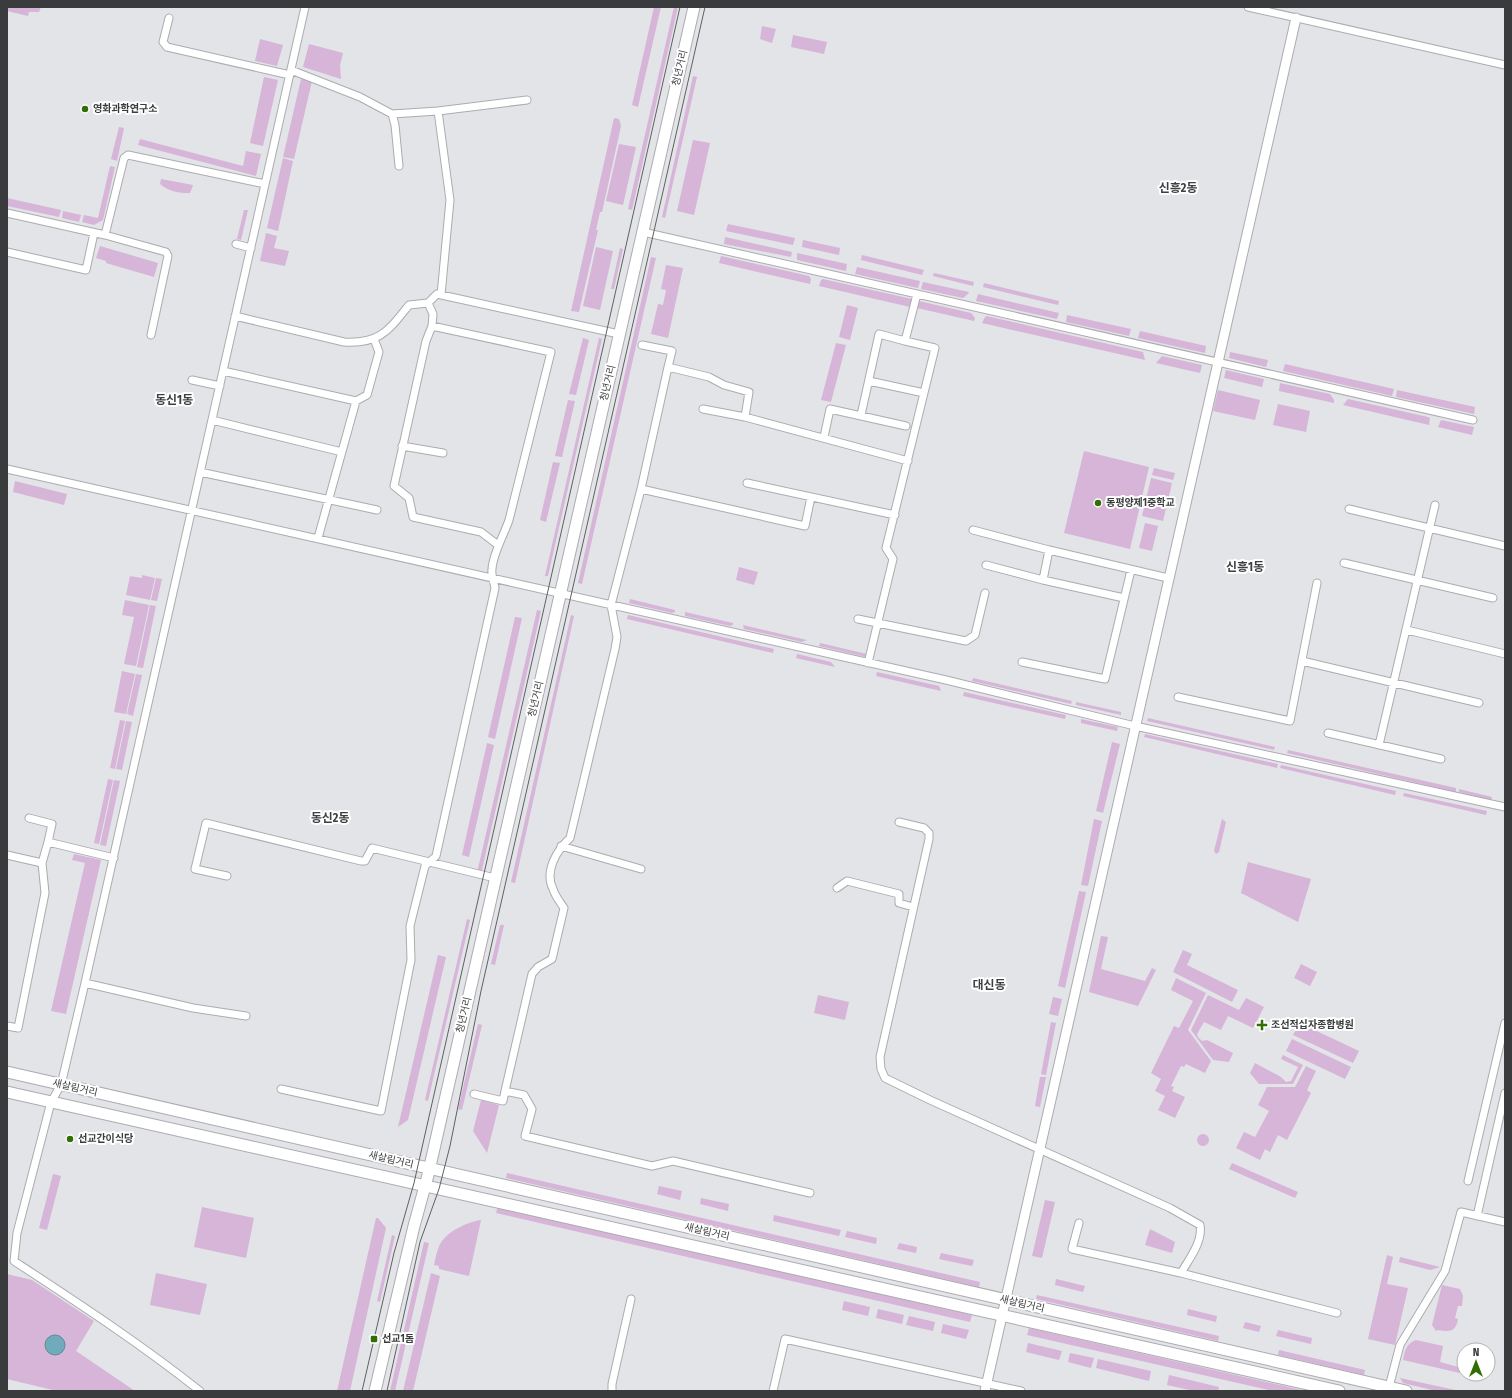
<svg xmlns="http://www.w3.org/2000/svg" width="1512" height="1398" viewBox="0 0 1512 1398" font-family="'Fira Sans Condensed','Noto Sans KR',sans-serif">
<rect width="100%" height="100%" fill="#e2e4e7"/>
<!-- green -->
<path fill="#d6b5d8" d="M 7,7 L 41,7 L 39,12 L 29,12 L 28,16 L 7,11 Z
M 654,7 L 661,7 L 638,107 L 632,105 Z
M 674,7 L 678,7 L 632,210 L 628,209 Z
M 762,26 L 776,29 L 772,43 L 760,39 Z
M 793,35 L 827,42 L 824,54 L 791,47 Z
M 260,39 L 283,45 L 277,66 L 255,61 Z
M 309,44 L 343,53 L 340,65 L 341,79 L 303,67 Z
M 693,76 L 697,77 L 665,218 L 662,217 Z
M 264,77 L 278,80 L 263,146 L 250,143 Z
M 301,79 L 312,81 L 294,159 L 283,157 Z
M 614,118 L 619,119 L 621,126 L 602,212 L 600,212 L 596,230 L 598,230 L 579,312 L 571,311 Z
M 119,127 L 124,128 L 117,161 L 111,159 Z
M 140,139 L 243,166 L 246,151 L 261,154 L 256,176 L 138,145 Z
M 693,140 L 710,143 L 694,215 L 677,211 Z
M 619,144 L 636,147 L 623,205 L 606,201 Z
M 283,158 L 293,161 L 278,231 L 267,228 Z
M 110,166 L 115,167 L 103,220 L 94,225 L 82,222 L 84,215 L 98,218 Z
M 161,179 L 193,185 L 190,193 C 178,193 170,192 160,184 Z
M 7,198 L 61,210 L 59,217 L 7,206 Z
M 244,210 L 248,210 L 241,240 L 237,239 Z
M 63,211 L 81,215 L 79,222 L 62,218 Z
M 728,224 L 795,238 L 793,245 L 726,231 Z
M 266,233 L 277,236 L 274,248 L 289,251 L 285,266 L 260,261 Z
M 725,237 L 792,252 L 791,257 L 724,244 Z
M 803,240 L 840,248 L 839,255 L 802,247 Z
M 100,246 L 158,263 L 154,277 L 106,263 L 106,261 L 96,258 Z
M 596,247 L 613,251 L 600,310 L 583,306 Z
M 620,248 L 623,249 L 614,289 L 611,289 Z
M 797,253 L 847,264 L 846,271 L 797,260 Z
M 862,255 L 924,270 L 922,275 L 861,260 Z
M 721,256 L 809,276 L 811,279 L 810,284 L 719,263 Z
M 651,257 L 656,258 L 582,584 L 578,583 Z
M 666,265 L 683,268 L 668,338 L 651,334 L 658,304 L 663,305 L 666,290 L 661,289 Z
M 857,267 L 920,281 L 918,288 L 855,274 Z
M 934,273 L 974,282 L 973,286 L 933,276 Z
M 823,279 L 912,299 L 910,307 L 819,286 L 821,280 Z
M 923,282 L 969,292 L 968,294 L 963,298 L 921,289 Z
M 984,283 L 1059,301 L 1058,305 L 983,287 Z
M 978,294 L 1059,313 L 1057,319 L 976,301 Z
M 919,301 L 971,313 L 975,318 L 974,321 L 917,308 Z
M 847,305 L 858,308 L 850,340 L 839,337 Z
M 1067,315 L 1131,329 L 1129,336 L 1066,322 Z
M 987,316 L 1143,352 L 1145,360 L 982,323 L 985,317 Z
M 1140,331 L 1206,346 L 1205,353 L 1138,338 Z
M 583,338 L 589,340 L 576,395 L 569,394 Z
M 599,338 L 602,339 L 548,576 L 545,576 Z
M 836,343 L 846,345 L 831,402 L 821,400 Z
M 1230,352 L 1268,360 L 1266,367 L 1229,358 Z
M 1162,356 L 1202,365 L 1200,373 L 1156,363 Z
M 1285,364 L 1394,389 L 1392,396 L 1283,371 Z
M 1226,370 L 1264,379 L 1262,387 L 1224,378 Z
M 1280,383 L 1330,394 L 1334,400 L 1334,403 L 1279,391 Z
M 1218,390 L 1260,400 L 1255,420 L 1213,411 Z
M 1397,390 L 1475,407 L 1474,414 L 1396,397 Z
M 1348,399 L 1428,417 L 1430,418 L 1429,425 L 1343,405 Z
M 568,400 L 575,401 L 562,457 L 555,456 Z
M 1278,404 L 1310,411 L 1306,432 L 1273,425 Z
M 1441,420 L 1474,427 L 1472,435 L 1438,427 Z
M 1084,451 L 1149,467 L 1130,549 L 1064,533 Z
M 553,462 L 560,463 L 546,522 L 540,520 Z
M 1154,468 L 1175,473 L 1173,480 L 1152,475 Z
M 1151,478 L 1172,483 L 1163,521 L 1142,516 Z
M 15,481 L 67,494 L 64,505 L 13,492 Z
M 1145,523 L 1158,526 L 1152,551 L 1139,548 Z
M 739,567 L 758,572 L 754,585 L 736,580 Z
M 142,575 L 155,578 L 150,600 L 126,595 L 130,576 L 142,578 Z
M 156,578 L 162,579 L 157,601 L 151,600 Z
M 630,599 L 675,610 L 675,612 L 672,613 L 629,603 Z
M 125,600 L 149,605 L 136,666 L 124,664 L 134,617 L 122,615 Z
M 150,605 L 156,606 L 143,668 L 137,667 Z
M 537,610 L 541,611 L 481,874 L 477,873 Z
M 685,612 L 733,623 L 733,625 L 730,626 L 685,616 Z
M 571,615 L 574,616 L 515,883 L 511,882 Z
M 628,615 L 774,649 L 773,653 L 627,619 Z
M 515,617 L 522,618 L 495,739 L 488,737 Z
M 743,625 L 807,640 L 802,642 L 744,629 Z
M 820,643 L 867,654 L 866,657 L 819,646 Z
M 797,654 L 831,662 L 835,667 L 796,658 Z
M 122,671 L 135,674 L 126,714 L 114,712 Z
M 877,672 L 939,686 L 941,691 L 876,676 Z
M 136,674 L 142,675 L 133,716 L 127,714 Z
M 973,678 L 1072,701 L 1071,704 L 972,681 Z
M 964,692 L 1066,715 L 1065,719 L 963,696 Z
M 1076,702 L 1121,712 L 1121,715 L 1076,705 Z
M 1148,718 L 1275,747 L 1274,750 L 1147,721 Z
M 1081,719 L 1118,727 L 1117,731 L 1081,723 Z
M 120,720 L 125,721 L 115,769 L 110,768 Z
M 126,721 L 132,722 L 122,770 L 116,769 Z
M 1145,734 L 1278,764 L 1277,768 L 1144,737 Z
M 1112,742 L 1120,744 L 1103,813 L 1096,811 Z
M 487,743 L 494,745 L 469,857 L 462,855 Z
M 1288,750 L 1456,788 L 1456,792 L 1287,753 Z
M 1281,765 L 1396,791 L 1395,795 L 1280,768 Z
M 108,779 L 113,780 L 99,844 L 94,843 Z
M 114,780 L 120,781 L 106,846 L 100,845 Z
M 1459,789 L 1492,797 L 1491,800 L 1459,792 Z
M 1404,793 L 1487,811 L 1486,815 L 1403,796 Z
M 1094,819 L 1102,821 L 1088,886 L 1081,885 Z
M 1222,819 L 1226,822 L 1219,852 L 1216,854 L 1214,851 Z
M 74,854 L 101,860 L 66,1014 L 51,1011 L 85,863 L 72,860 Z
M 1248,862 L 1311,879 L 1298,922 L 1241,893 Z
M 1079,891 L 1086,892 L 1065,988 L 1058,986 Z
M 467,919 L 470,920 L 428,1101 L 425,1100 Z
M 500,925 L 504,925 L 495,965 L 491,964 Z
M 1101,936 L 1108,937 L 1101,969 L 1145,981 L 1152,968 L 1156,970 L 1138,1006 L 1089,992 Z
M 1183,950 L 1192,954 L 1187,965 L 1238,990 L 1232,1002 L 1173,972 Z
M 438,955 L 446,957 L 408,1120 L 398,1127 Z
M 1301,964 L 1317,972 L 1310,986 L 1294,978 Z
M 1176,978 L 1206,993 L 1188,1030 L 1211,1061 L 1205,1073 L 1186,1064 L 1184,1067 L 1181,1066 L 1171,1086 L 1174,1087 L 1172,1091 L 1185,1097 L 1175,1118 L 1158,1110 L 1165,1096 L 1155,1091 L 1161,1079 L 1151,1073 L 1174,1026 L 1179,1028 L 1193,1001 L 1171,990 Z
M 818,995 L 849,1002 L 845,1020 L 814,1013 Z
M 1208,995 L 1239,1010 L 1246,998 L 1264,1007 L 1253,1028 L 1228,1016 L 1221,1030 L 1204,1022 L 1197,1034 L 1198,1037 L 1202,1041 L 1207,1040 L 1233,1053 L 1229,1062 L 1213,1060 L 1191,1030 Z
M 1053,997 L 1062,999 L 1058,1016 L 1049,1014 Z
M 1051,1022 L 1056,1023 L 1046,1075 L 1041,1074 Z
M 478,1024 L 482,1025 L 462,1110 L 458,1109 Z
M 1306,1026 L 1359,1051 L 1353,1063 L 1293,1035 L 1297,1028 L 1303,1031 Z
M 1292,1039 L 1351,1067 L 1345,1079 L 1286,1051 Z
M 1283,1055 L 1303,1065 L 1293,1084 L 1259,1084 L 1250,1073 L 1255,1063 L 1281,1077 L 1286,1082 L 1291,1081 L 1298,1067 L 1281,1059 Z
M 1306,1066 L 1316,1071 L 1307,1090 L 1311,1093 L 1287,1140 L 1278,1135 L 1270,1152 L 1265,1149 L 1260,1160 L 1236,1148 L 1244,1132 L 1255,1137 L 1269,1111 L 1258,1105 L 1267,1087 L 1295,1087 Z
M 1040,1077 L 1046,1077 L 1040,1107 L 1035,1106 Z
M 481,1100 L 499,1105 L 487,1153 L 473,1131 Z
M1197 1140a6 6 0 1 1 12 0a6 6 0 1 1-12 0Z
M 1232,1163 L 1298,1192 L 1295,1198 L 1229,1169 Z
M 507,1173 L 980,1282 L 979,1287 L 506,1178 Z
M 53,1174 L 61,1176 L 47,1230 L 39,1228 Z
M 659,1186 L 682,1191 L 680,1200 L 657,1194 Z
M 701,1198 L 729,1204 L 728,1211 L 700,1204 Z
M 1045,1200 L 1055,1202 L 1042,1258 L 1032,1256 Z
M 498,1206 L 972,1315 L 970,1322 L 496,1213 Z
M 202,1207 L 254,1218 L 246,1258 L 194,1247 Z
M 774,1215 L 841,1230 L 839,1236 L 773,1221 Z
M 376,1218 L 378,1218 L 386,1228 L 350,1391 L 337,1391 Z
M 481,1220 L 469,1276 L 439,1269 L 439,1266 L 434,1265 C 436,1257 437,1248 442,1241 C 450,1230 468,1222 481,1220 Z
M 1150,1229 L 1175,1242 L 1172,1253 L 1145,1245 Z
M 847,1231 L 877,1238 L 876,1244 L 845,1237 Z
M 392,1235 L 395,1236 L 380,1302 L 377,1301 Z
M 424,1242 L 429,1243 L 395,1391 L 390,1391 Z
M 899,1243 L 917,1247 L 916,1253 L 897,1249 Z
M 941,1253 L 974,1260 L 972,1266 L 939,1259 Z
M 1387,1255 L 1393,1257 L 1387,1284 L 1408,1288 L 1395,1345 L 1368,1339 Z
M 1400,1257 L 1440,1267 L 1430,1270 L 1399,1262 Z
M 156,1273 L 207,1284 L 200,1315 L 150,1305 Z
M 431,1273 L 440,1276 L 413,1391 L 403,1391 Z
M 7,1274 L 32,1280 L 94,1321 L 76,1351 L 135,1391 L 57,1391 L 7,1379 Z
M 1056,1279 L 1085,1286 L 1083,1292 L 1055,1285 Z
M 1442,1285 L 1460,1289 L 1463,1296 L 1462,1306 L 1458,1306 L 1455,1318 L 1458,1319 C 1456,1332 1449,1332 1438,1330 L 1436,1331 L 1432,1325 Z
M 1037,1295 L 1219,1336 L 1218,1341 L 1036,1299 Z
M 844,1301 L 870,1307 L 868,1316 L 842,1310 Z
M 878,1309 L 904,1315 L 902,1324 L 876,1318 Z
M 1188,1309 L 1217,1316 L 1216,1322 L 1187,1315 Z
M 909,1316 L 935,1322 L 933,1331 L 906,1325 Z
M 1245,1322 L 1261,1326 L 1259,1332 L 1243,1328 Z
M 943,1324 L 969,1330 L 966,1339 L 941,1333 Z
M 1029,1328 L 1306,1391 L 1273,1391 L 1027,1335 Z
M 1278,1330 L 1312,1338 L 1311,1344 L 1276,1336 Z
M 1416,1340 L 1443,1346 L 1440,1362 L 1462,1368 L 1460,1373 L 1403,1360 C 1405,1350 1406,1344 1416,1340 Z
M 1028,1343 L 1062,1351 L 1059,1360 L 1026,1352 Z
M 1279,1350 L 1365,1370 L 1364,1375 L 1278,1355 Z
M 1070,1353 L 1094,1358 L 1091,1368 L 1068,1362 Z
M 1098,1359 L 1151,1371 L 1149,1381 L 1096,1368 Z
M 1169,1375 L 1219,1387 L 1218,1391 L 1194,1391 L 1167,1385 Z
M 1400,1378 L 1460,1391 L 1436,1391 L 1403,1383 Z"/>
<!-- water -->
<path fill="#70abbb" stroke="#608995" d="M45 1345a10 10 0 1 1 20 0a10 10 0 1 1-20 0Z"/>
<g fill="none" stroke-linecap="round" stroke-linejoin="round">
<!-- minor casing -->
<g stroke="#abacaf" stroke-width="9">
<path id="minor" d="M 1248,7 L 1505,65
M 169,18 L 163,42 L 167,47 L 290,75
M 291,70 L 360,97 L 392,114 L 395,125 L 399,166
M 438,111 L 450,200 L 441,295
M 392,114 L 438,111 L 527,100
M 7,213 L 105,235 L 124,158 L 128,155 L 265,184
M 643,232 L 1473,420
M 105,235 L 166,252 L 168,256 L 151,335
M 236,244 L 251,248
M 7,252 L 86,270 L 94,233
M 428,303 L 437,294 L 619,334
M 235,316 L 344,342 C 380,344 388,331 409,305 L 428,303 L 433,314 L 432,326
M 642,345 L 672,351 L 668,367 L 709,377 L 724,385 L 749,392 L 745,417
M 223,371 L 356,401 L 367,395 L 379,352 L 374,339
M 192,380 L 220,386
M 869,381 L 924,393
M 703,409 L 745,417 L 908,461
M 861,415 L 879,334 L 905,341
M 212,420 L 342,452
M 824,437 L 830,409 L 906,426
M 402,446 L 443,453
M 7,469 L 946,680 L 1135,726 L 1505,807
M 200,472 L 377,510
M 747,483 L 895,515
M 641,489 L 668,367
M 1349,509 L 1505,546
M 973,530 L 1049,550 L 1168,578
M 318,538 L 356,401
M 1344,563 L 1493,598
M 986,565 L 1043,580 L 1124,598
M 1043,580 L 1049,550
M 858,619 L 966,641 L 975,635 L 985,593
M 1407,630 L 1505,654
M 1302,661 L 1479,703
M 1022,662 L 1105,679 L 1131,570
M 868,663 L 893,559 L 886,548 L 935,348 L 905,341 L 917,294
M 1178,697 L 1290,721 L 1317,583
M 1328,733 L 1441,759
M 1379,745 L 1435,505
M 29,818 L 52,824 L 48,842
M 899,822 L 924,828 L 929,833 L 929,839 L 880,1057 L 881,1069 L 885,1078 L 930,1100 L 1170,1208 L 1200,1225 C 1203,1242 1189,1259 1181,1273
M 561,846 L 641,869
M 7,855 L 42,863 L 48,842 L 114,858
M 227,876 L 195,869 L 206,823 L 361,861 L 365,861 L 372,848 L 495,878
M 837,888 L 847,881 L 899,894 L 899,903 L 913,907
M 85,983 L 193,1008 L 246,1016
M 7,1026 L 18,1028 L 45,893 L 42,863
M 281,1089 L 381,1111 L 411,960 L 410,926 L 425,866 L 436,856 L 495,588 C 494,582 491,575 492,569 C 493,553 504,535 509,520 L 551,352 L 432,326 L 426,341 L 394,486 L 409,498 L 413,517 L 481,532 L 498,545
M 474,1094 L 503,1101 L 505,1091
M 1468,1181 L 1505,1023
M 810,1193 L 673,1161 L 652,1166 L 525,1136 L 532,1109 L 524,1095 L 505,1091 L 532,974 L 538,967 L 552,959 L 564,908 C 560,902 555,896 553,889 C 544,871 557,850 570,838 L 615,649 L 617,637 L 611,605 L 641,489 L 805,526 L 811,497
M 1477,1216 L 1505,1093
M 1079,1223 L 1072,1249 L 1181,1273 L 1337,1313
M 1389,1387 L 1400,1345 L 1445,1271 L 1461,1212 L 1505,1222
M 200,1391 C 141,1344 78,1303 14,1261 L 17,1233 L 51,1102 L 61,1085 L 85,983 L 305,7
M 612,1391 L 612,1384 L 631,1299
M 773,1391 L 785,1339 L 1021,1391"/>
</g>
<!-- tertiary casing -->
<g stroke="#abacaf" stroke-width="11">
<path id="tertiary" d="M 985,1391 L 1296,18"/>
</g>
<!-- primary casing -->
<g stroke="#abacaf" stroke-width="13">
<path id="primary" d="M 7,1072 L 1406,1391
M 7,1092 L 1339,1391
M 375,1391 L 414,1226 L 428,1175 L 694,7"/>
</g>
<!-- minor -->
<use href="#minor" stroke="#fff" stroke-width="7"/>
<!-- tertiary -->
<use href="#tertiary" stroke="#fff" stroke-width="9"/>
<!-- primary -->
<use href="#primary" stroke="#fff" stroke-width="11"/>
<!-- tram -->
<path stroke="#5f6061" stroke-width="1" d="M 362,1391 L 394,1253 L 414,1183 L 680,7
M 387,1391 L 420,1242 L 439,1189 L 450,1146 L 481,991 L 705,7"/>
</g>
<!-- markers -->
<g fill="#316f03" stroke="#fff" stroke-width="1.5">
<circle cx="85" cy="109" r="4"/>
<circle cx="1098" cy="503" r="4"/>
<path d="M1260 1019h4v4h4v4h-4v4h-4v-4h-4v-4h4z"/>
<circle cx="70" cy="1139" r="4"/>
<rect x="370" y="1335" width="8" height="8" rx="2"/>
</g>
<g text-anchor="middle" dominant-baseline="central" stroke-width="4" stroke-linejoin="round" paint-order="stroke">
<!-- street labels -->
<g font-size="10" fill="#3a3b3c" stroke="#fff">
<text transform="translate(680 68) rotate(-77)">청년거리</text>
<text transform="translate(608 383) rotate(-77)">청년거리</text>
<text transform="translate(536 699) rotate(-77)">청년거리</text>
<text transform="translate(464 1015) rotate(-77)">청년거리</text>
<text transform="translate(75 1088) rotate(13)">새살림거리</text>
<text transform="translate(391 1160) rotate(13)">새살림거리</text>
<text transform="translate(707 1232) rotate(13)">새살림거리</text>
<text transform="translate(1022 1304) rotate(13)">새살림거리</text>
</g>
<!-- poi labels -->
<g font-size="10" font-weight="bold" fill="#3a3b3c" stroke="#fff" text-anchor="start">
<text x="93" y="109">영화과학연구소</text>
<text x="1106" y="503">동평양제1중학교</text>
<text x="1271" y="1025">조선적십자종합병원</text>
<text x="78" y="1139">선교간이식당</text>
<text x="382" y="1339">선교1돔</text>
</g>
<!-- quarter labels -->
<g font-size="12" font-weight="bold" fill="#3e3f41" stroke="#fff">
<text x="1178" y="188">신흥2동</text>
<text x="174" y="400">동신1동</text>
<text x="1245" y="567">신흥1동</text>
<text x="330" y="818">동신2동</text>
<text x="989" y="985">대신동</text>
</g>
</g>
<!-- border -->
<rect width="1512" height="1398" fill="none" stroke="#3a3b3c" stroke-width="16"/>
<!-- north arrow -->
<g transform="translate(1476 1362)"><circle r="19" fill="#ffffff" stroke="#b0b1b1"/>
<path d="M0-3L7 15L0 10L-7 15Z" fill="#316f03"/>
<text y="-6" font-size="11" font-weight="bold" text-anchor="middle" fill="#3a3b3c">N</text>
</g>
</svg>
